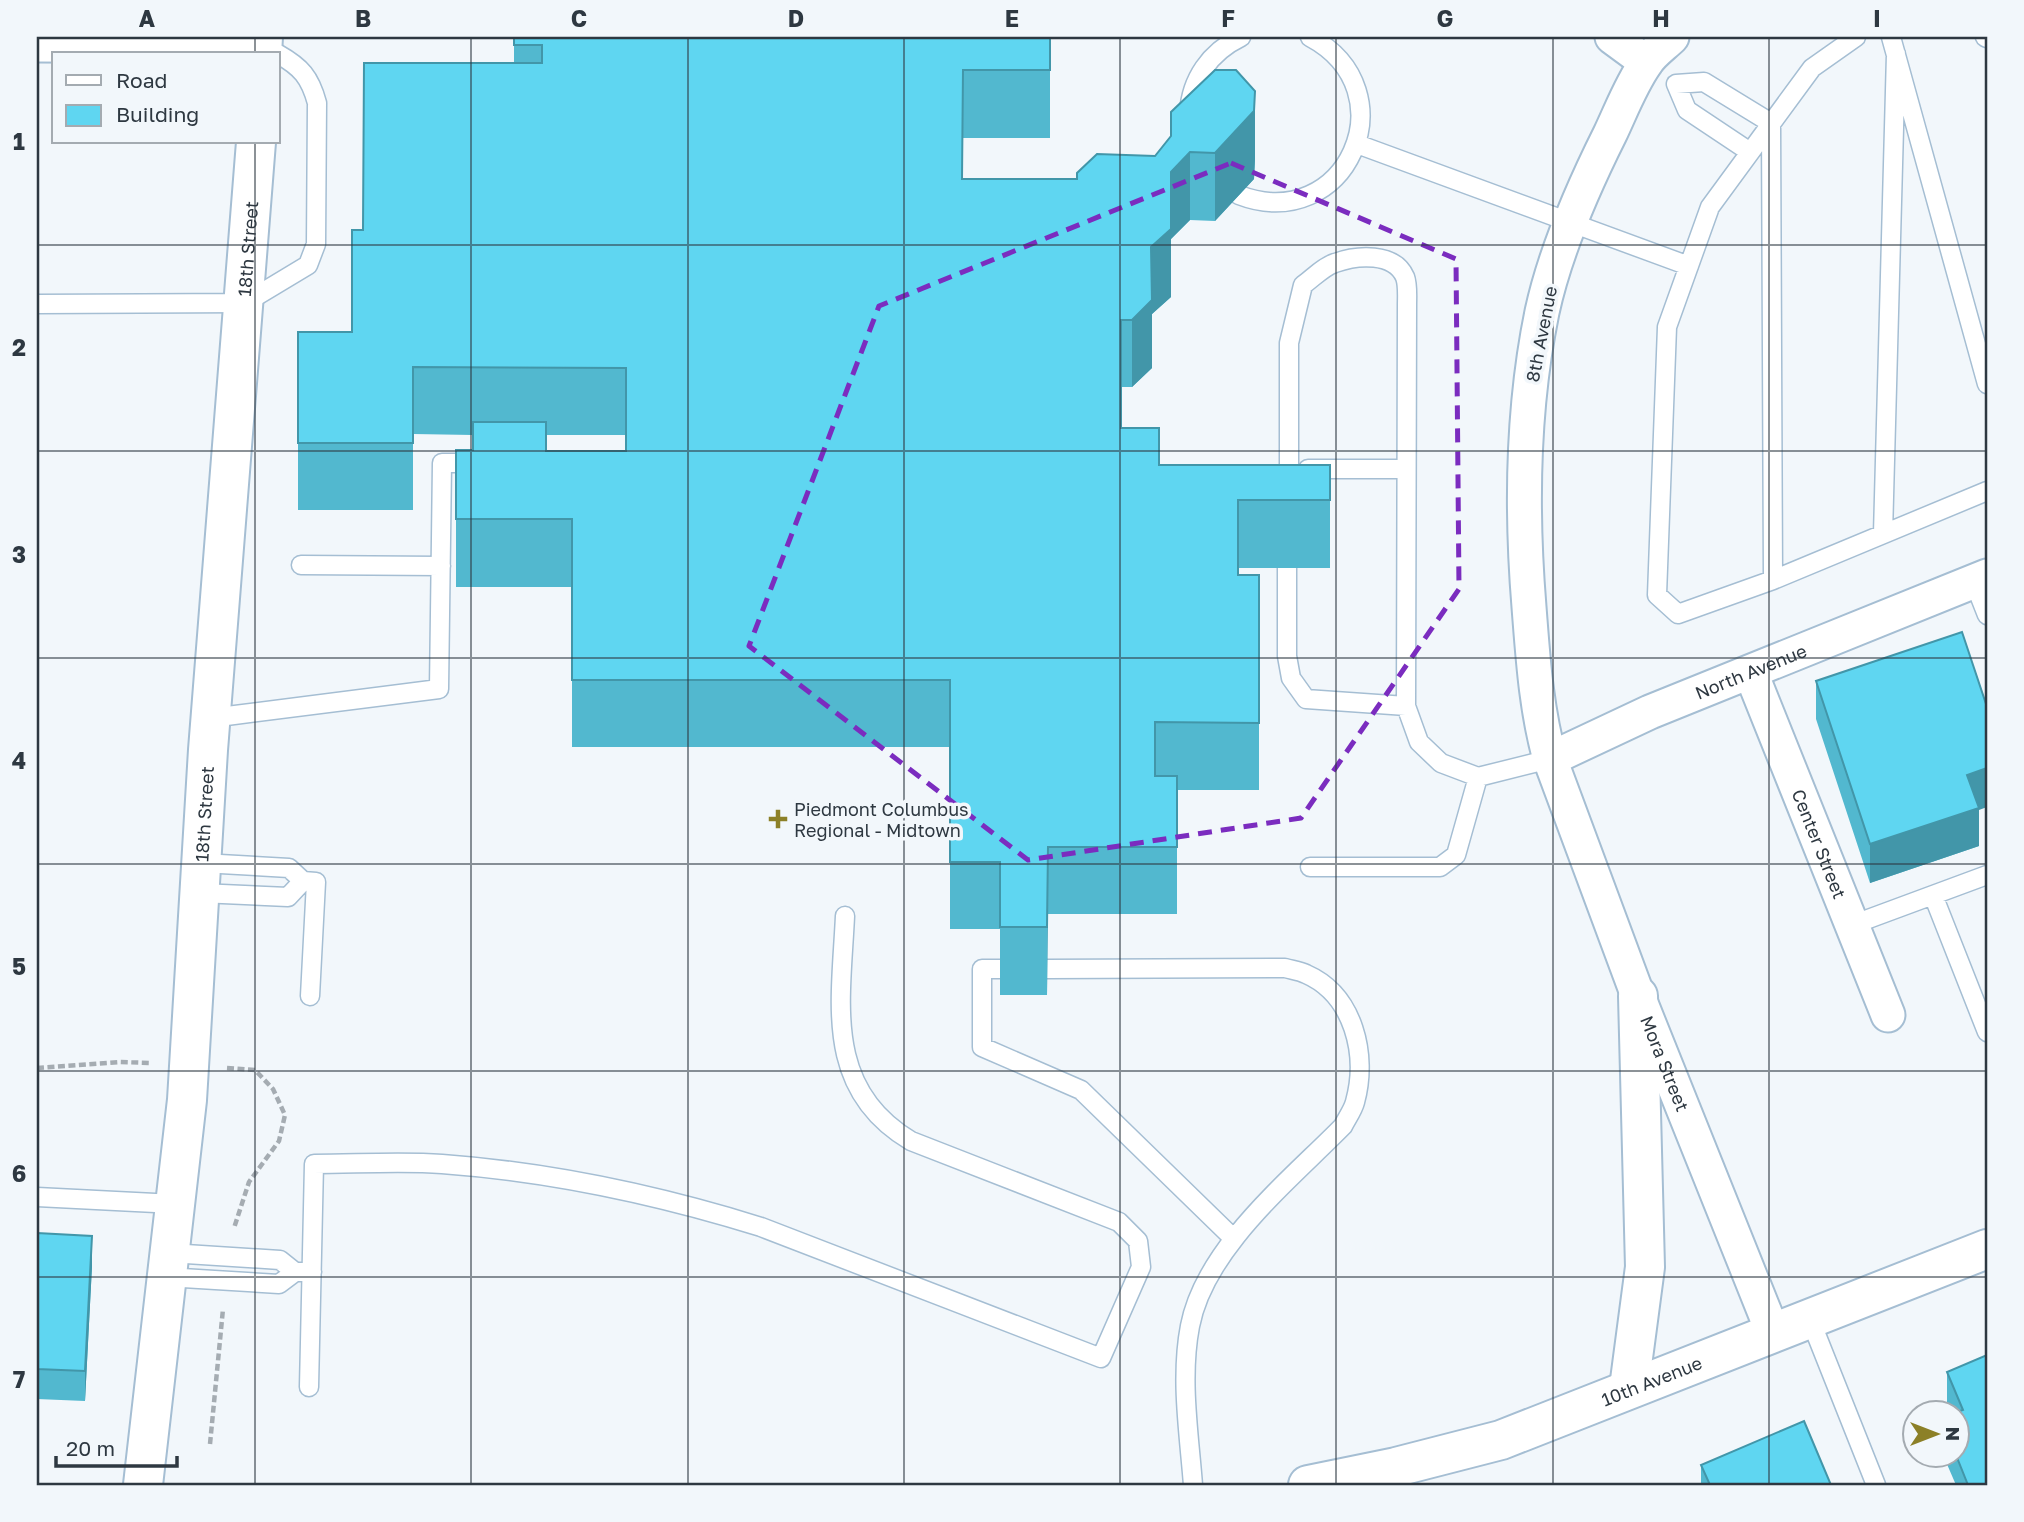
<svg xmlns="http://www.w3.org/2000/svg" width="2024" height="1522" viewBox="0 0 2024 1522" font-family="'Golos Text',sans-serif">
<rect width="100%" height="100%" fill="#f2f7fb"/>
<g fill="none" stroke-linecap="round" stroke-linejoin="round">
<!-- lane casing -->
<g stroke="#a5bed3" stroke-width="21">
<path id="lane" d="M 1856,37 L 1812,68 L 1710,207 L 1667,327 L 1657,595 L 1678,614 L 1773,580 L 1987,491
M 1891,37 L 1987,384
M 1985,37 L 1987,38
M 1189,113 C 1191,79 1210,52 1241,37
M 1357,144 L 1689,266
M 1750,152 L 1687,110 L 1676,84 L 1704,82 L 1771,123 L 1773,580
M 1239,195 C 1346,236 1411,91 1310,37
M 37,304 L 245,303 L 308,265 L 316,244 L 317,103 C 310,77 301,67 278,54
M 1308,469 L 1406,469
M 1289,489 L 1289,343 L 1303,285 C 1313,278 1324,266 1335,263 C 1357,255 1394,252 1405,277 C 1408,285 1407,296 1407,305 L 1406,706 L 1419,742 L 1441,763 L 1478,777 L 1550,759
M 1883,534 L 1896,54
M 301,565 L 441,566
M 1287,568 L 1287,656 L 1291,678 L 1306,699 L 1406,706
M 1974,582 L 1987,615
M 211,718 L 439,689 L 442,463 L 480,463
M 202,863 L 289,868 L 303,881 L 316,882 L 310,996
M 1310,867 L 1440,867 L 1456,855 L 1478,777
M 1987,875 L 1933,895 L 1987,1032
M 200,893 L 288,897 L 303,881
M 1852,925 L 1933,895
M 1000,969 L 982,969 L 982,1047 L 1081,1090 L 1233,1238
M 1047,969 L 1285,968 C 1292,970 1300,971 1306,974 C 1354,995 1368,1055 1355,1102 C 1353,1110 1347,1118 1343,1126 C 1289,1181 1205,1248 1190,1326 C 1180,1378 1189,1433 1193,1485
M 37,1197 L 175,1204
M 170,1253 L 280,1260 L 295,1272
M 166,1277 L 279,1284 L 295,1272 L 312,1272
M 1810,1319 L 1876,1485
M 309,1387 L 314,1164 C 356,1164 400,1161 442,1164 C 550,1172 658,1195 761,1227 L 1101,1358 L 1141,1267 L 1138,1241 L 1119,1222 L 911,1141 C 823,1089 841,1002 845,916"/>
</g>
<!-- street casing -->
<g stroke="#a5bed3" stroke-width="37">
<g id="street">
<path d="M 1612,37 L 1646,62"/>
<path id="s1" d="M 1672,37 C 1664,45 1652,53 1646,63 C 1631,84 1621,111 1610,134 C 1583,188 1555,252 1542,312 C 1522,409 1521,509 1529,607 C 1533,658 1536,709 1550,759 L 1638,996 L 1773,1333"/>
<path d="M 37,45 L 263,46"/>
<path id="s2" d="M 1751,673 L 1888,1015"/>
<path id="s3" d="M 1550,759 L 1650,712 L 1987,576"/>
</g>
</g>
<!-- secondary casing -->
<g stroke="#a5bed3" stroke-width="42">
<g id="secondary">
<path d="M 262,54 L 263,37"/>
<path d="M 1629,1388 L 1645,1267 L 1638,996"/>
<path id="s4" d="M 143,1485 L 187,1100 L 208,750 L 256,142"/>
<path id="s5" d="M 1308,1485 L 1396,1467 L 1501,1440 L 1987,1249"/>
</g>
</g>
<!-- path -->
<path stroke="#a5acb2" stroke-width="4.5" stroke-dasharray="7 3.5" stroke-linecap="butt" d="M 37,1068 L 120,1062 L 150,1063
M 227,1068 L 255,1070 L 273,1089 L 285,1115 L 279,1141 L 249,1182 L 234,1228
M 210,1444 L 223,1309"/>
<!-- lane -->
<use href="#lane" stroke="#fff" stroke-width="18"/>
<!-- street -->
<use href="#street" stroke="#fff" stroke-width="33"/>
<!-- secondary -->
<use href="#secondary" stroke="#fff" stroke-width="38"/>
</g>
<!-- wall -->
<path fill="#52b8cf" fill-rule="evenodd" d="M 514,37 L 1050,37 L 1050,138 L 963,138 L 963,179 L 1077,179 L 1155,156 L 1171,136 L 1255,159 L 1254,179 L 1215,221 L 1190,220 L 1171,239 L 1171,297 L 1152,314 L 1152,368 L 1132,387 L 1121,387 L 1121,428 L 1159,465 L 1330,465 L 1330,568 L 1238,568 L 1238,575 L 1259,575 L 1259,790 L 1177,790 L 1177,914 L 1048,914 L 1047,995 L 1000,995 L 1000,929 L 950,929 L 950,747 L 572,747 L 572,587 L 456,587 L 456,450 L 473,450 L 473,435 L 413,434 L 413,510 L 298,510 L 298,332 L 352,332 L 363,230 L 514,63 ZM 546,435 L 626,435 L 626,451 L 546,451 Z
M 1816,681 L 1979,810 L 1979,846 L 1870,883 L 1816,719 Z
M 37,1233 L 92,1266 L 85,1401 L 37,1399 Z
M 1987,1355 L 1987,1485 L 1956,1485 L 1943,1455 L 1957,1455 L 1957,1413 L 1952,1413 L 1947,1402 L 1947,1372 Z
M 1701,1465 L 1831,1485 L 1701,1485 Z"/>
<!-- shaded-wall -->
<path fill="#4296a9" d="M 1255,91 L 1255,159 L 1254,179 L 1215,221 L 1215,153 Z
M 1190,152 L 1190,220 L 1171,239 L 1171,297 L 1152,314 L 1152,368 L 1132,387 L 1132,320 L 1171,172 Z
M 1987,768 L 1987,807 L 1979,810 L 1979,846 L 1870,883 L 1870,844 L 1967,775 Z
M 1048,847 L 1047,995 L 1047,927 Z
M 92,1236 L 92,1266 L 85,1401 L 85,1371 Z"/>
<!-- building -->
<path fill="#5fd6f1" stroke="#4296a9" stroke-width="2" d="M 514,37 L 1050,37 L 1050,70 L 963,70 L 962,179 L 1077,179 L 1077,173 L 1097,154 L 1155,156 L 1171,136 L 1171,112 L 1215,70 L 1236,70 L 1255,91 L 1254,111 L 1215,153 L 1190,152 L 1171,172 L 1171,229 L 1151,247 L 1152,300 L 1132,320 L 1121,320 L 1121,428 L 1159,428 L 1159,465 L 1330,465 L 1330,500 L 1238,500 L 1238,575 L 1259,575 L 1259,723 L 1155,722 L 1155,776 L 1177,776 L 1177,847 L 1048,847 L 1047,927 L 1000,927 L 1000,862 L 950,862 L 950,680 L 572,680 L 572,519 L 456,519 L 456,450 L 473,450 L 473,422 L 546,422 L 546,451 L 626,451 L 626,368 L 413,367 L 413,443 L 298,443 L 298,332 L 352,332 L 352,230 L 363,230 L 364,63 L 542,63 L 542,45 L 514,45 Z
M 1962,632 L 1987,707 L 1987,768 L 1967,775 L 1979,808 L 1870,844 L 1816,681 Z
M 37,1233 L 92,1236 L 85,1371 L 37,1369 Z
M 1987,1355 L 1987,1485 L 1968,1485 L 1956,1455 L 1957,1455 L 1957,1413 L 1954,1413 L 1963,1410 L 1947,1372 Z
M 1804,1421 L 1831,1485 L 1710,1485 L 1701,1465 Z"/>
<!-- marked area -->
<path fill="none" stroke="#7b2cbf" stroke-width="5" stroke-dasharray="14 9" stroke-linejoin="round" d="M 1231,163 L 1456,259 L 1459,589 L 1301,818 L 1028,860 L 749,646 L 879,306 Z"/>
<!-- grid -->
<path fill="none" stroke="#2e3841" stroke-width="2" stroke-opacity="0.55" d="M 255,37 L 255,54M 471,37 L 471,1485M 688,37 L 688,1485M 904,37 L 904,1485M 1120,37 L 1120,1485M 1336,37 L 1336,1485M 1553,37 L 1553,1485M 1769,37 L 1769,1485M 255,142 L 255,1485M 37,245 L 1987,245M 37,451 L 1987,451M 37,658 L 1987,658M 37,864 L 1987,864M 37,1071 L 1987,1071M 37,1277 L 1987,1277"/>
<!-- markers -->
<path fill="#8c8027" stroke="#f2f7fb" stroke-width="2.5" d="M774.5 808.5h7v7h7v7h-7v7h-7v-7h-7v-7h7z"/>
<g text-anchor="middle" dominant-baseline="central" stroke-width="7" stroke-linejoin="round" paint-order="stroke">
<!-- street labels -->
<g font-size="18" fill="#2e3841" stroke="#f2f7fb">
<text stroke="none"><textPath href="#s4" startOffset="1241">18th Street</textPath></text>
<text transform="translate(1541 334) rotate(-79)">8th Avenue</text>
<text stroke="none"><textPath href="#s3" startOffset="219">North Avenue</textPath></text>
<text stroke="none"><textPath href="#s4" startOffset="674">18th Street</textPath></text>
<text stroke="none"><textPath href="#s2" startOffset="184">Center Street</textPath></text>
<text stroke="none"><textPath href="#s1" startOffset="1083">Mora Street</textPath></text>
<text stroke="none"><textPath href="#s5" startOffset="360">10th Avenue</textPath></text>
</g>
<!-- poi labels -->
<g font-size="18" fill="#2e3841" stroke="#f2f7fb" text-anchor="start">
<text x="794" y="809">Piedmont Columbus<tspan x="794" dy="21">Regional - Midtown</tspan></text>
</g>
</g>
<!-- border -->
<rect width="2024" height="1522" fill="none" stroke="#f2f7fb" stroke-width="77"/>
<!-- legend -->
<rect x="52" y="52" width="228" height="91" fill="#f2f7fb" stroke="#a4abb1" stroke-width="2"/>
<rect x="66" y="75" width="35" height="10" fill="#ffffff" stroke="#a4abb1" stroke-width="2"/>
<text x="116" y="88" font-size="21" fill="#2e3841">Road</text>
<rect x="66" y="105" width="35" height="21" fill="#5fd6f1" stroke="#a4abb1" stroke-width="2"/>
<text x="116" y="122" font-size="21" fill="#2e3841">Building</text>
<!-- north arrow -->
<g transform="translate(1936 1434) rotate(90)"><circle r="33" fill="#f2f7fb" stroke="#a4abb1" stroke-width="2"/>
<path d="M0-5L12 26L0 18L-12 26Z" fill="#8c8027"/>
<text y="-10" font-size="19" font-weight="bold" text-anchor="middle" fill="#2e3841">N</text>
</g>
<!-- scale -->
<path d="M56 1456v10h121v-10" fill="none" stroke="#2e3841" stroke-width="3.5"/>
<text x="66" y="1456" font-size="21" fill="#2e3841" stroke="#f2f7fb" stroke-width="5" paint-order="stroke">20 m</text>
<rect x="38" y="38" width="1948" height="1446" fill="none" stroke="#2e3841" stroke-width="2.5"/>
<g font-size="23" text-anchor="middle" font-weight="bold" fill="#2e3841">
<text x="147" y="27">A</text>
<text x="363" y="27">B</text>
<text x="579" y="27">C</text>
<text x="796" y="27">D</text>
<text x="1012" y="27">E</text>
<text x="1228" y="27">F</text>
<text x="1445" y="27">G</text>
<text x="1661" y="27">H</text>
<text x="1877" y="27">I</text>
<text x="19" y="150">1</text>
<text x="19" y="356">2</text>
<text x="19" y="563">3</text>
<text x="19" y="769">4</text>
<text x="19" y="975">5</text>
<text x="19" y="1182">6</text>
<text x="19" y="1388">7</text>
</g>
</svg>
